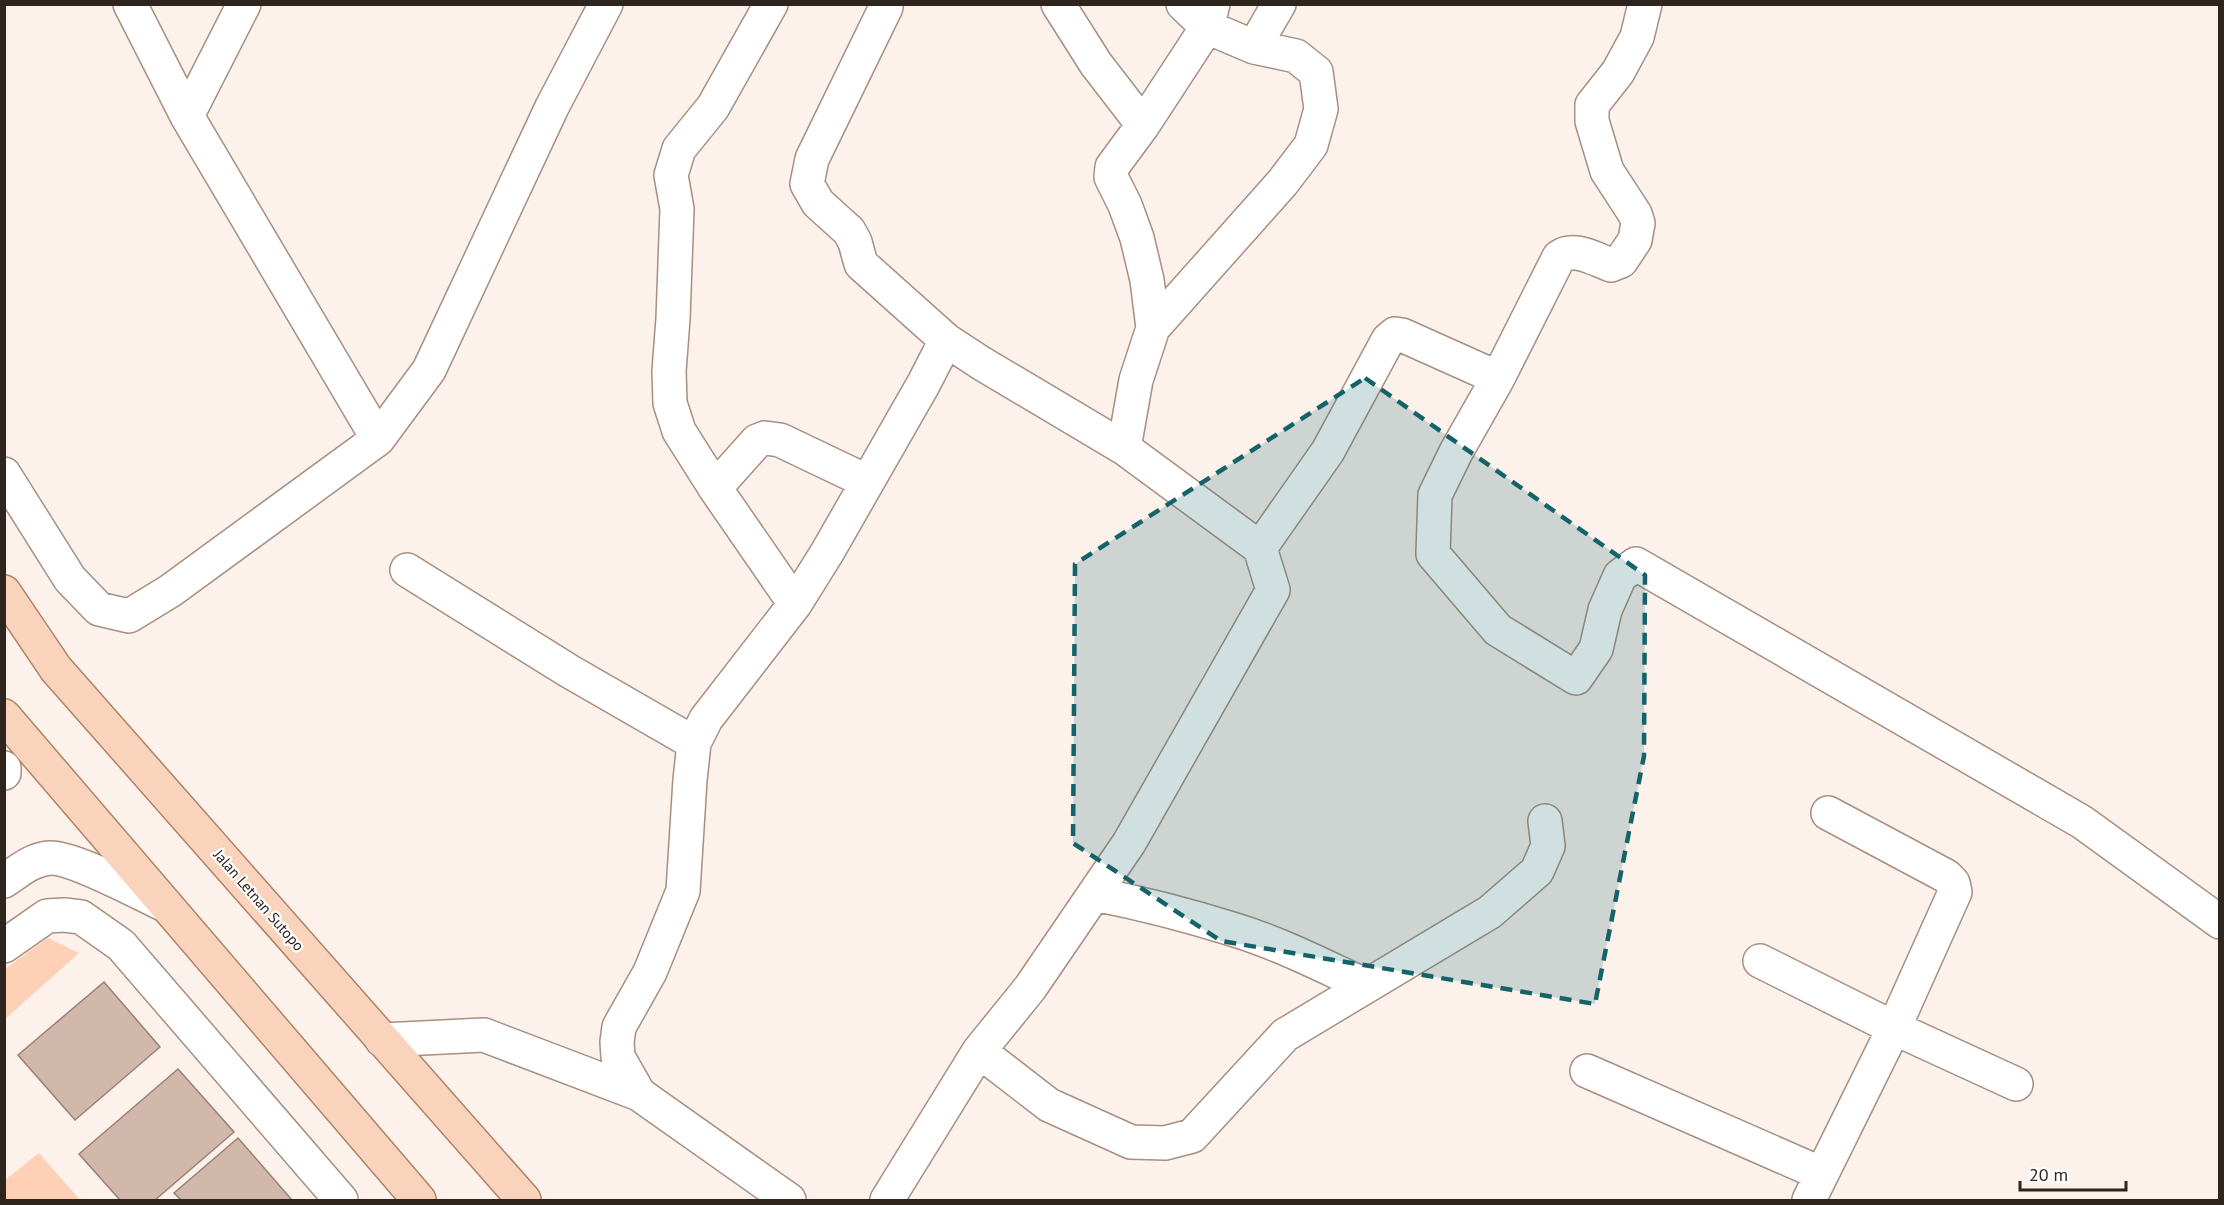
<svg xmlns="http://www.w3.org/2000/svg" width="2224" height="1205" viewBox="0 0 2224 1205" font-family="'PT Sans',sans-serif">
<rect width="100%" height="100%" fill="#fcf1eb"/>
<!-- green -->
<path fill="#fed1b7" d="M 48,938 L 79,953 L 5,1019 L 5,969 Z
M 39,1153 L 80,1200 L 5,1200 L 5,1180 Z"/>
<!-- building -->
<path fill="#d1b8aa" stroke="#998174" stroke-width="1.5" d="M 104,982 L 160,1047 L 75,1120 L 18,1055 Z
M 178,1069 L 234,1132 L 155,1200 L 120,1200 L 79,1154 Z
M 238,1138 L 292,1200 L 181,1200 L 174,1193 Z"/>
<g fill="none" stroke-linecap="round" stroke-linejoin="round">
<!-- minor casing -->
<g stroke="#a78f81" stroke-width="36">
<path id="minor" d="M 130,4 L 187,116 L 378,439
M 771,4 L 713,107 L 679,149 L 671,175 L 677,209 L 673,319 L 669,371 L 670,403 L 679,431 L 715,488 L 757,441 L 765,438 L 780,440 L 866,481
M 1058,4 L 1096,64 L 1143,125
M 1183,4 L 1207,27 L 1213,4
M 886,7 L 812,159 L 807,184 L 818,203 L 849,231 L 855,242 L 861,264 L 946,340
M 187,116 L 244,4
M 1153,328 L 1283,182 L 1311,145 L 1321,109 L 1316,72 L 1296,56 L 1254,47
M 1498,378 L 1456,452 L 1435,495 L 1433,554 L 1498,630 L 1576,678 L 1596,649 L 1605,610 L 1620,576 L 1636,564 L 2082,822 L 2220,922
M 1124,448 L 1136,380 L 1153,328 L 1147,280 L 1137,238 L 1125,205 L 1111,177 L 1112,167 L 1143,125 L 1207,27 L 1254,47 L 1279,4
M 4,474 L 70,579 L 99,609 L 129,616 L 170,591 L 378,439 L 429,370 L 552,107 L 606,4
M 715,488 L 795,604
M 1260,548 L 1328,451 L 1388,340 L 1395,334 L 1402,335 L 1498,378 L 1559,257 C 1574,246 1595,259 1611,265 L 1621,261 L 1635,240 L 1638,223 L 1635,214 L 1607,171 L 1592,121 L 1592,105 L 1618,72 L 1637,37 L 1645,4
M 407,570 L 569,671 L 694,743
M 4,768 L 4,773
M 4,881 C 19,871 31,860 49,858 C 72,856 141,894 165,905
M 1094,894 C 1141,903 1187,915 1232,929 C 1279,943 1323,966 1367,986
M 4,946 L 47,916 L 64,915 L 81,917 L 121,945 L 341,1200
M 1760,961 L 1894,1028 L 2016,1084
M 382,1040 L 484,1035 L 639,1094 L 789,1200
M 979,1051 L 1049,1105 L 1131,1142 L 1165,1143 L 1192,1136 L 1285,1035 L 1490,912 L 1537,871 L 1548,846 L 1545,821
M 1587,1071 L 1822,1174
M 639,1094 L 618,1057 L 617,1042 L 619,1027 L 650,972 L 683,891 L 690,780 L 694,743 L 706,719 L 795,604 L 828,551 L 924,383 L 946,340 L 981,363 L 1124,448 L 1260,548 L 1273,590 L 1129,843 L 1030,988 L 979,1051 L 887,1200
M 1809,1200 L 1894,1028 L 1955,892 L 1953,883 L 1946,876 L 1828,813"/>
</g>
<!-- major casing -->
<g stroke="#af8367" stroke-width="36">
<path id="major" d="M 4,592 L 56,669 L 524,1200
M 4,716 L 419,1200"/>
</g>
<!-- minor -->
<use href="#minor" stroke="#fff" stroke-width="33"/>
<!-- major -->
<use href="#major" stroke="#f9d3bb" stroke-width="33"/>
</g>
<!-- marked area -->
<path fill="#146369" fill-opacity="0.2" stroke="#146369" stroke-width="4.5" stroke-dasharray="12 8" stroke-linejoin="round" d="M 1365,378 L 1645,575 L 1644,756 L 1595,1004 L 1221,941 L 1073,843 L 1075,564 Z"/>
<g text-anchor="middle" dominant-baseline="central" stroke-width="4.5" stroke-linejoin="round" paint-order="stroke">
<!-- street labels -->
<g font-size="15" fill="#2e251f" stroke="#fff">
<text transform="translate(259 900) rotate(49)">Jalan Letnan Sutopo</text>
</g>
</g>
<!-- border -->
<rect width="2224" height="1205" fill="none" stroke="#2e251f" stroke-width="12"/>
<!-- scale -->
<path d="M2020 1181v9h106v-9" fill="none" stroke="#2e251f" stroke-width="3"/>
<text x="2029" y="1181" font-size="18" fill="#2e251f" stroke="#ffffff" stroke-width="4.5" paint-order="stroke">20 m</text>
</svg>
